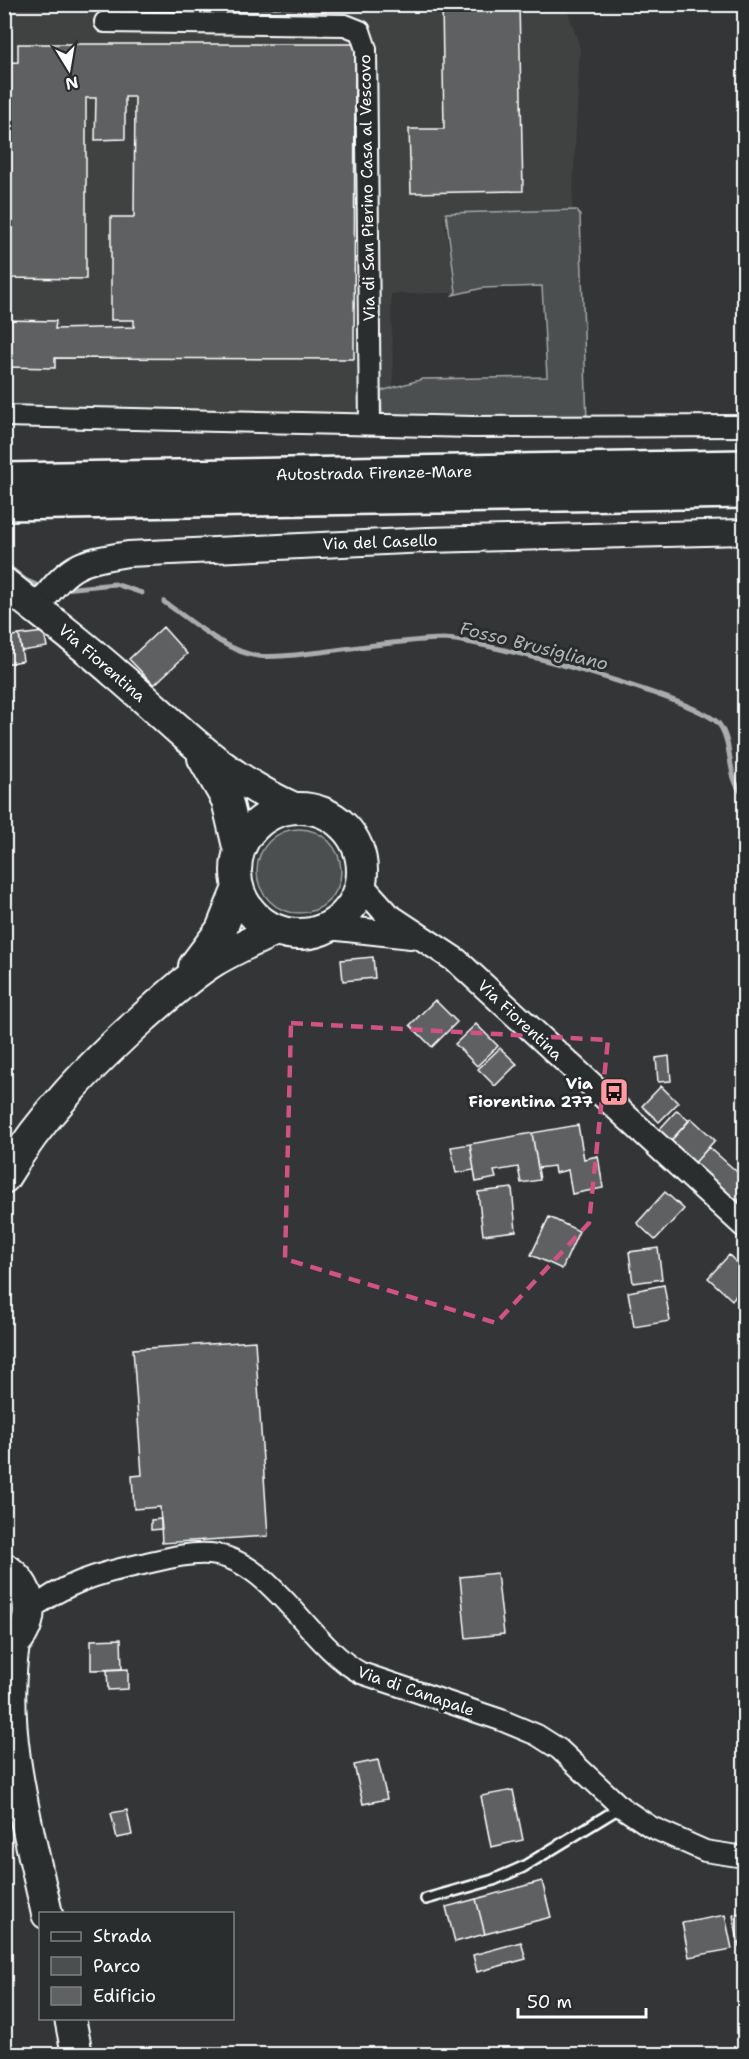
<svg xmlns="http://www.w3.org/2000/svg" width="749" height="2059" viewBox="0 0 749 2059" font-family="'Shantell Sans',sans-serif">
<rect width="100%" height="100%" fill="#333536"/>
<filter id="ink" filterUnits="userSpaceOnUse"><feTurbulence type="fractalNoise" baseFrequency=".0167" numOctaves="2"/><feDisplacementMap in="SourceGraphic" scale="12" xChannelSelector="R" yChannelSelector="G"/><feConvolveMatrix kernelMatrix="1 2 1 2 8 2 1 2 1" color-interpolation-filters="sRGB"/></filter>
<g filter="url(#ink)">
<!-- built -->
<path fill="#404243" d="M 5,5 L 566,5 L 580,48 L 572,210 L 446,213 L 444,220 L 456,293 L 391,294 L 394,413 L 5,409 Z"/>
<!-- green -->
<path fill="#4c4f50" stroke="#a6a7a8" stroke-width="1.5" d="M 577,210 L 580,216 L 587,422 L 382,416 L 381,391 L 423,379 L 547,377 L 542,286 L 483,288 L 453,295 L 456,292 L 446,213 Z
M257 871a42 42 0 1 1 84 0a42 42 0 1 1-84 0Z
M 4,1584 C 19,1602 14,1616 4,1635 Z"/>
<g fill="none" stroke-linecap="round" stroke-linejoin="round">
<!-- stream -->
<path stroke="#abacad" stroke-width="5" d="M 4,563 L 25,580 L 43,588
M 64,589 L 115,584 L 142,593
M 164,602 C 192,621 224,651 258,656 C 275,658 295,655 312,653 C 355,648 400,640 443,639 C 480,639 699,699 719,724 C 734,744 726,779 744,795"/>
</g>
<!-- building -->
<path fill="#5f6162" stroke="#fff" stroke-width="1.5" d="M 4,4 L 86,4 L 86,5 L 4,5 Z
M 135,4 L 358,4 L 358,8 L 135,7 Z
M 442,4 L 519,4 L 523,191 L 411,193 L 409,129 L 444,129 Z
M 18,44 L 355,44 L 354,359 L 55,358 L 55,368 L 4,367 L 4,320 L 56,321 L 55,329 L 134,327 L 134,320 L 111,320 L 111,217 L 134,217 L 135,97 L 125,97 L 125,139 L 95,140 L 96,98 L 86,98 L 86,279 L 4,278 L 4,63 L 18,62 Z
M 163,627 L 187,654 L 154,685 L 129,659 Z
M 44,632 L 47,647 L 22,651 L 19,635 Z
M 19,635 L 23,661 L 4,664 L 4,637 Z
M 373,957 L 375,978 L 343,981 L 341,960 Z
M 435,1000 L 457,1022 L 432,1047 L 410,1025 Z
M 476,1024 L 498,1046 L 477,1066 L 455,1044 Z
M 500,1048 L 517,1064 L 495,1086 L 478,1069 Z
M 669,1056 L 671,1081 L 658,1082 L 656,1058 Z
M 661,1086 L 678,1103 L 659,1122 L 642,1106 Z
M 677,1110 L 689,1121 L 668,1144 L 656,1133 Z
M 691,1118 L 715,1140 L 692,1166 L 668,1144 Z
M 578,1125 L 584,1159 L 598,1156 L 603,1188 L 572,1194 L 568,1170 L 555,1173 L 554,1166 L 538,1168 L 532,1133 Z
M 532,1133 L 540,1180 L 521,1183 L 518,1167 L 494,1171 L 496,1178 L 476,1182 L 470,1144 Z
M 470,1144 L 474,1170 L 456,1173 L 451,1147 Z
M 709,1147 L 744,1178 L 744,1194 L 735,1204 L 692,1166 Z
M 512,1188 L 516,1231 L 483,1235 L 478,1192 Z
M 665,1192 L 684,1209 L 655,1240 L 637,1223 Z
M 744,1194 L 744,1212 L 735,1204 Z
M 549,1217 L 579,1231 L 562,1269 L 531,1255 Z
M 658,1248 L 662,1279 L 633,1283 L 629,1252 Z
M 729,1255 L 744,1270 L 744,1286 L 732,1300 L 708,1278 Z
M 664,1285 L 670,1321 L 634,1327 L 628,1292 Z
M 255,1341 L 268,1536 L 162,1543 L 160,1507 L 134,1509 L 132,1476 L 142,1475 L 133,1349 Z
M 161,1519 L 162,1529 L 151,1530 L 151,1520 Z
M 497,1573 L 504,1634 L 466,1638 L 460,1577 Z
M 121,1639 L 122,1669 L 91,1670 L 91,1640 Z
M 128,1669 L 128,1689 L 108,1690 L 107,1670 Z
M 378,1760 L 387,1799 L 363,1804 L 354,1765 Z
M 513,1790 L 523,1840 L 491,1847 L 481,1796 Z
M 127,1810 L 132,1835 L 117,1838 L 111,1813 Z
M 542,1881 L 551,1917 L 485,1934 L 476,1899 Z
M 476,1899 L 485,1934 L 455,1942 L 446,1907 Z
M 744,1912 L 744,1945 L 739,1946 L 733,1915 Z
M 725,1915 L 732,1949 L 689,1957 L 682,1923 Z
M 521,1942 L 526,1959 L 477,1972 L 473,1955 Z"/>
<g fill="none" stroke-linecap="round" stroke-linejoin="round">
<!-- service casing -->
<g stroke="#fff" stroke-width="14">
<path id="service" d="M 426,1899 L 493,1880 L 523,1867 L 621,1807"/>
</g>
<!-- minor casing -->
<g stroke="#fff" stroke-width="24">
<path id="minor" d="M 105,22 L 345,25 L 360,31 L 366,49 L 370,424
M 4,416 L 473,427 L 744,426
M 30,1611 C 60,1585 99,1573 138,1565 C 161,1560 187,1552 210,1554 C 272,1559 308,1645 361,1673 L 501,1720 L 537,1735 L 559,1749 L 621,1807 L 651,1827 L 705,1851 L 744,1857"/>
</g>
<!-- tertiary casing -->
<g stroke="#fff" stroke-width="28">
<path id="tertiary" d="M 36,608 C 71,565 73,563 128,554 L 427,540 L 744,532
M 361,885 L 389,916 L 457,961 L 744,1225
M 329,927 L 411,936"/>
</g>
<!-- primary casing -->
<g stroke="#fff" stroke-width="34">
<path id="primary" d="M 4,583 C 41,613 79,641 115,673 C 177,725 217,774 294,808
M 203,758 L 227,800 L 239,851
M236 871a63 63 0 1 1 126 0a63 63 0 1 1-126 0Z
M 194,966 L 221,930 L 238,888
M 4,1178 C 40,1117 91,1065 143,1018 C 166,998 188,977 214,961 C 234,949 255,940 276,930
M 4,1568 C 37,1587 37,1632 4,1651
M 14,1645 C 0,1733 28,1826 47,1914
M 70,2018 L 77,2054"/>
</g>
<!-- motorway casing -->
<g stroke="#fff" stroke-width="38">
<path id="motorway" d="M 4,480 L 744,467
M 4,503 L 744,491"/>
</g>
<!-- service -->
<use href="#service" stroke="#2a2d2e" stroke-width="9"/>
<!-- minor -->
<use href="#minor" stroke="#2a2d2e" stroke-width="20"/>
<!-- tertiary -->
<use href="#tertiary" stroke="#2a2d2e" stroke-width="24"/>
<!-- primary -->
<use href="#primary" stroke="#2a2d2e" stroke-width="30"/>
<!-- motorway -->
<use href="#motorway" stroke="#2a2d2e" stroke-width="33"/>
</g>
</g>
<!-- marked area -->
<path fill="none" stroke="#d15284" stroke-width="4.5" stroke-dasharray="12 8" stroke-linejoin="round" d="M 291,1023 L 608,1040 L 589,1223 L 496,1323 L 285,1259 Z"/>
<!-- icons -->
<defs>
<g id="bus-square" transform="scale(1.5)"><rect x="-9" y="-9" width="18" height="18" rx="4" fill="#ff9aa2" stroke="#2a2d2e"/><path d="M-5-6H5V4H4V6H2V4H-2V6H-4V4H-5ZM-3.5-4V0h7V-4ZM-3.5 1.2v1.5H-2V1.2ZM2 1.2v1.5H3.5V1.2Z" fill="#111"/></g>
</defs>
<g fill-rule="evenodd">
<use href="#bus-square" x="614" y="1092"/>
</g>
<g text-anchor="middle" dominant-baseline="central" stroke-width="6" stroke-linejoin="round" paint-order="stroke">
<!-- street labels -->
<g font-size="16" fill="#fff" stroke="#2a2d2e">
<text transform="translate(367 188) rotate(-91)">Via di San Pierino Casa al Vescovo</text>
<text transform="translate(374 473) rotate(-1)">Autostrada Firenze-Mare</text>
<text transform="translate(380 542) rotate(-2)">Via del Casello</text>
<text transform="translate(102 663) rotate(41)">Via Fiorentina</text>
<text transform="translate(520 1020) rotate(43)">Via Fiorentina</text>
<text transform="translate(416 1691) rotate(19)">Via di Canapale</text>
</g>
<!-- poi labels -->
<g font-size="16" font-weight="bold" fill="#fff" stroke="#2a2d2e" text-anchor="end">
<text x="593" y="1083">Via<tspan x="593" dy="18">Fiorentina 277</tspan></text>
</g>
<!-- water labels -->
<g font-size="18" font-style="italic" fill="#b2b3b4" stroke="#2a2d2e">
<text transform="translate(534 646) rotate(14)">Fosso Brusigliano</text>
</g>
</g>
<!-- margin -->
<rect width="749" height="2059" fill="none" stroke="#2a2d2e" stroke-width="24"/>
<rect x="12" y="12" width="725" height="2035" fill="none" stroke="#fff" stroke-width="2" filter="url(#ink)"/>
<!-- legend -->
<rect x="39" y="1912" width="195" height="108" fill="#2a2d2e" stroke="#7f8182" stroke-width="1.5"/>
<rect x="51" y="1932" width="30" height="9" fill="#2a2d2e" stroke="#7f8182" stroke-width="1.5"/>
<text x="93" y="1942" font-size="18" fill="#ffffff">Strada</text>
<rect x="51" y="1957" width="30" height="18" fill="#4c4f50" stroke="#7f8182" stroke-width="1.5"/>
<text x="93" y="1972" font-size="18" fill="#ffffff">Parco</text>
<rect x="51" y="1987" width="30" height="18" fill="#5f6162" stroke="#7f8182" stroke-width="1.5"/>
<text x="93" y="2002" font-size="18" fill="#ffffff">Edificio</text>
<!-- north arrow -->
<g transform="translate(69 69) rotate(169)" stroke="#2a2d2e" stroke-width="4.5" paint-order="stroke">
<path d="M0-4.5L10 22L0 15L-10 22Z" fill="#ffffff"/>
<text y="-9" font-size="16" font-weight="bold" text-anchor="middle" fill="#ffffff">N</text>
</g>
<!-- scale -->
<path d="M518 2008v9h128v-9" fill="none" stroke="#ffffff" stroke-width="3"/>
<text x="527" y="2008" font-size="18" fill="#ffffff" stroke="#2a2d2e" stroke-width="4.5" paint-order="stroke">50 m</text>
</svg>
